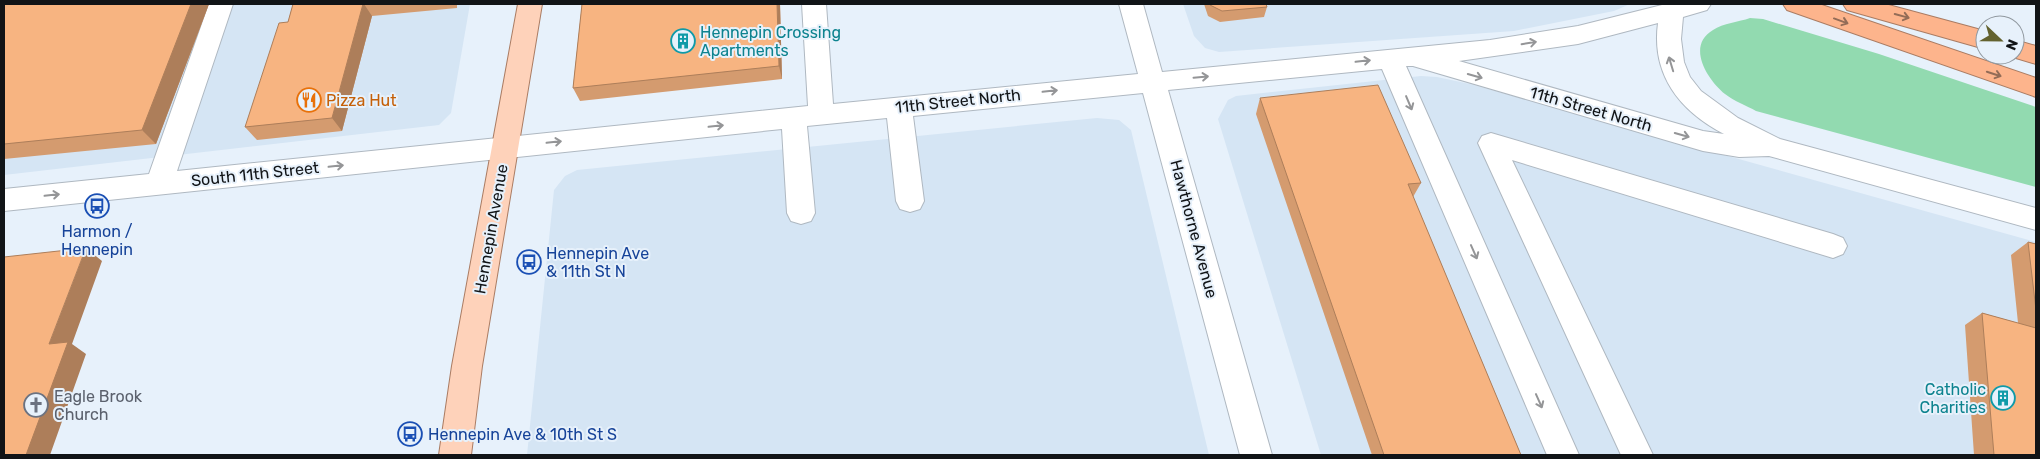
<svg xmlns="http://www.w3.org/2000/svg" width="2040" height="459" viewBox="0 0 2040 459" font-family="Rubik,sans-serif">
<rect width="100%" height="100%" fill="#e7f1fb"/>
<!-- built -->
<path fill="#d5e5f4" d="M 4,4 L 470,4 L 451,113 L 439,125 L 4,175 Z
M 1183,4 L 1630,4 L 1614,11 L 1514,31 L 1219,52 L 1205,48 L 1194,36 Z
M 1421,76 L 1437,77 L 1470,84 L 2036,242 L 2036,455 L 1321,455 L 1218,119 L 1228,100 L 1236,96 Z
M 1097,118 L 1119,120 L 1131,130 L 1209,455 L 527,455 L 554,190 L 565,176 L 577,170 Z"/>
<!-- green -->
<path fill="#92dab0" d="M 1750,18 L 1763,19 L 1879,54 L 2036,107 L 2036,187 L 1756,111 C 1747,106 1734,101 1725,94 C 1707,79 1686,46 1713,30 C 1723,23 1739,22 1750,18 Z"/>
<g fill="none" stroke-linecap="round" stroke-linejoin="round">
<!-- minor casing -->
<g stroke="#afb8c1" stroke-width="2">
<path id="minor" d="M 209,4 L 233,4 L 177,171 L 808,106 L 802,4 L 826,4 L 833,104 L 1138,74 L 1119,4 L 1143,4 L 1162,72 L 1490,40 L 1578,26 L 1666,4 L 1711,4 L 1707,10 L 1683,17 L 1681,39 L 1684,62 L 1690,77 L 1701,91 L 1738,118 L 1780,139 L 2036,208 L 2036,230 L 1769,156 L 1739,157 L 1703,151 L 1413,66 L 1406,66 L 1579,455 L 1547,455 L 1382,69 L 1168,90 L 1272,455 L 1240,455 L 1143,93 L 913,116 L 924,201 L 920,209 L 910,212 L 900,209 L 896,201 L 887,118 L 807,126 L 815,213 L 811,221 L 801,224 L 791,221 L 787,213 L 782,129 L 4,211 L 4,189 L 149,174 ZM 1658,23 C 1651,75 1680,111 1724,134 L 1703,131 L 1459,61 L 1578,44 Z
M 1491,133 L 1833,234 L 1843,238 L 1847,246 L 1843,254 L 1833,258 L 1512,160 L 1653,455 L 1621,455 L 1478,143 L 1482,136 Z"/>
</g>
<!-- major casing -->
<g stroke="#aa7c63" stroke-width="2">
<path id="major" d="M 518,4 L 542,4 L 482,366 L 471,455 L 439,455 L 452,366 Z"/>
</g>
<!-- highway casing -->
<g stroke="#aa7c63" stroke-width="2">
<path id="highway" d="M 1783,4 L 1819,4 L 2036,78 L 2036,97 L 1787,10 Z
M 1843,4 L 1885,4 L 1985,31 L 1985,49 L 1847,10 Z
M 2015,40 L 2036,46 L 2036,64 L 2006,55 L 2015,55 Z"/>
</g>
<!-- minor -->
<use href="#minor" fill="#fff" fill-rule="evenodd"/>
<!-- major -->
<use href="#major" fill="#fed2ba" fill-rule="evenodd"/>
<!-- highway -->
<use href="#highway" fill="#fdb48c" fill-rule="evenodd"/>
</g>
<!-- wall -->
<path fill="#d49b6f" d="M 4,4 L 209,4 L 156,144 L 4,159 Z
M 293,4 L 457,4 L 457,8 L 372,16 L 342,131 L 257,140 L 245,127 L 288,22 Z
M 582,4 L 780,4 L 782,79 L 580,101 L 573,88 Z
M 1204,4 L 1266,4 L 1267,7 L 1264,17 L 1220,22 L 1208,16 Z
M 1260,98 L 1421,183 L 1413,197 L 1521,455 L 1372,455 L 1256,114 Z
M 2028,242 L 2036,244 L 2036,455 L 1974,455 L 1965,325 L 1982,313 L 2018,323 L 2011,255 Z"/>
<!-- shaded-wall -->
<path fill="#ad7e5a" d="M 191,4 L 209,4 L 156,144 L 142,130 Z
M 363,4 L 364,4 L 372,16 L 342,131 L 332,118 Z
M 777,4 L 780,4 L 782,79 L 779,66 Z
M 86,248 L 102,261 L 72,344 L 86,354 L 50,455 L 26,455 L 49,344 Z"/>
<!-- building -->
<path fill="#f7b481" stroke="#ad7e5a" d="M 4,4 L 191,4 L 142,130 L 4,144 Z
M 293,4 L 363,4 L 332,118 L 245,127 L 279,23 L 288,22 Z
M 582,4 L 777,4 L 779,66 L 573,88 Z
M 1210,4 L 1266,4 L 1267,7 L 1222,11 L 1210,5 Z
M 1378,85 L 1421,183 L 1408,184 L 1521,455 L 1384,455 L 1260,98 Z
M 2028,242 L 2036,244 L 2036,310 Z
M 86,248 L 49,344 L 68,342 L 26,455 L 4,455 L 4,257 Z
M 1982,313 L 2036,328 L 2036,455 L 1994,455 Z"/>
<!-- one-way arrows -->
<defs><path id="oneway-shaft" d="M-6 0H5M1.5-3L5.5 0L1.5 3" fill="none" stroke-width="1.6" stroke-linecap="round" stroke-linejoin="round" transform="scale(1.25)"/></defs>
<g stroke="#936c57">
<use href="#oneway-shaft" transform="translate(1902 16) rotate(15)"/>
<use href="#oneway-shaft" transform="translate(1841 21) rotate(20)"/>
<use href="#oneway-shaft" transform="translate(1994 74) rotate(18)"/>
</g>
<g stroke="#949597">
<use href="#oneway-shaft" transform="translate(1529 43) rotate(-9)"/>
<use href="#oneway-shaft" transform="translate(1363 61) rotate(-6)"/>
<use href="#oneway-shaft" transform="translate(1671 64) rotate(-107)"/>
<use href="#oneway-shaft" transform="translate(1475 76) rotate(16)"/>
<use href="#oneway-shaft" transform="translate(1201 77) rotate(-5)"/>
<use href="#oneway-shaft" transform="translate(1050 91) rotate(-6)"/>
<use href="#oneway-shaft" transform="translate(1409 103) rotate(67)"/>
<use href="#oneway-shaft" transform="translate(716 126) rotate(-6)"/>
<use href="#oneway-shaft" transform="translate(1682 135) rotate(16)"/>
<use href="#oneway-shaft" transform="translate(554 142) rotate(-6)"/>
<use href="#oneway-shaft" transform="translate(336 166) rotate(-6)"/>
<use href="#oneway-shaft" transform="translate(52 195) rotate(-6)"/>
<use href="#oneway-shaft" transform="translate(1474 252) rotate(66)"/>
<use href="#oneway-shaft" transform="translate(1539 401) rotate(66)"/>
</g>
<!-- icons -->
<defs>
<g id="building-ring" transform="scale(1.25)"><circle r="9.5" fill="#e7f1fb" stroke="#0f9aa8" stroke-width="1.5"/><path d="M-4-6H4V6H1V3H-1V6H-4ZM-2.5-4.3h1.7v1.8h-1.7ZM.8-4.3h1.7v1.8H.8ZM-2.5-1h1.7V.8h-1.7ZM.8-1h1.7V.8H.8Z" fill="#0f9aa8"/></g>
<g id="restaurant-ring" transform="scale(1.25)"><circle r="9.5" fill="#e7f1fb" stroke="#e8710a" stroke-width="1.5"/><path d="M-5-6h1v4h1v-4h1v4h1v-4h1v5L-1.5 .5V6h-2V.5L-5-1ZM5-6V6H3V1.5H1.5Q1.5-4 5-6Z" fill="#e8710a"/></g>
<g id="bus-ring" transform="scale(1.25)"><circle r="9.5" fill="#e7f1fb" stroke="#1a4fb4" stroke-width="1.5"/><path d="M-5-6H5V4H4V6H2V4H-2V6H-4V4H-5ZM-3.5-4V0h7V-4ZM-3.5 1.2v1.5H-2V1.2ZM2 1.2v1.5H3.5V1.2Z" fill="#1a4fb4"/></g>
<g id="church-ring" transform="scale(1.25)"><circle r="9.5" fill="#e7f1fb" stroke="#6b7280" stroke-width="1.5"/><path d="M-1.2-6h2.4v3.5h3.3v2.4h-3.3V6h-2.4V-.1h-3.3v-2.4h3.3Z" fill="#6b7280"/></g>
</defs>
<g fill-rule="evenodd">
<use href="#building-ring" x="683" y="41"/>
<use href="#restaurant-ring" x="309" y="100"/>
<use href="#bus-ring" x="97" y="206"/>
<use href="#bus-ring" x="529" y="262"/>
<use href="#building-ring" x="2003" y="398"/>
<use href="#church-ring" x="36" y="405"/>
<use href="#bus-ring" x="410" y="434"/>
</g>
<g text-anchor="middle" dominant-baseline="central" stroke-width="4" stroke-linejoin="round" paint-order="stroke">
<!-- culture labels -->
<g font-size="16" fill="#0d838f" stroke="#e7f1fb" text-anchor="start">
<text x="700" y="32">Hennepin Crossing<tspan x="700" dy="18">Apartments</tspan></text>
<text x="1986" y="389" text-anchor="end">Catholic<tspan x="1986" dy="18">Charities</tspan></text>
</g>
<!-- food labels -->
<g font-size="16" fill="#c56008" stroke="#e7f1fb" text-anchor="start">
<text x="326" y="100">Pizza Hut</text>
</g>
<!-- street labels -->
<g font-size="16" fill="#111417" stroke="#e7f1fb">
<text transform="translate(958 101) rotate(-6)">11th Street North</text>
<text transform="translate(1591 109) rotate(16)">11th Street North</text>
<text transform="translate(255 174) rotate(-6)">South 11th Street</text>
<text transform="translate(491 229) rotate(-80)">Hennepin Avenue</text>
<text transform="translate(1194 229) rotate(75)">Hawthorne Avenue</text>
</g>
<!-- transit labels -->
<g font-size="16" fill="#164399" stroke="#e7f1fb" text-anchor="start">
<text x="97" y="231" text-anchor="middle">Harmon /<tspan x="97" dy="18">Hennepin</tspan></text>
<text x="546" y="253">Hennepin Ave<tspan x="546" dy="18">&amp; 11th St N</tspan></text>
<text x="428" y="434">Hennepin Ave &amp; 10th St S</text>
</g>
<!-- worship labels -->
<g font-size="16" fill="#5b616d" stroke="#e7f1fb" text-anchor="start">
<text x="54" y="396">Eagle Brook<tspan x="54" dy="18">Church</tspan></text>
</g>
</g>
<!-- border -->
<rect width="2040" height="459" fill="none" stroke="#111417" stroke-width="10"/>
<!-- north arrow -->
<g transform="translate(2000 40) rotate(112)"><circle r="24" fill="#e7f1fb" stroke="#9199a0"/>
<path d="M0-4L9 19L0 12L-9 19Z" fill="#63622f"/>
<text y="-8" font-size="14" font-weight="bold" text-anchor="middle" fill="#111417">N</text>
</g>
</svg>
